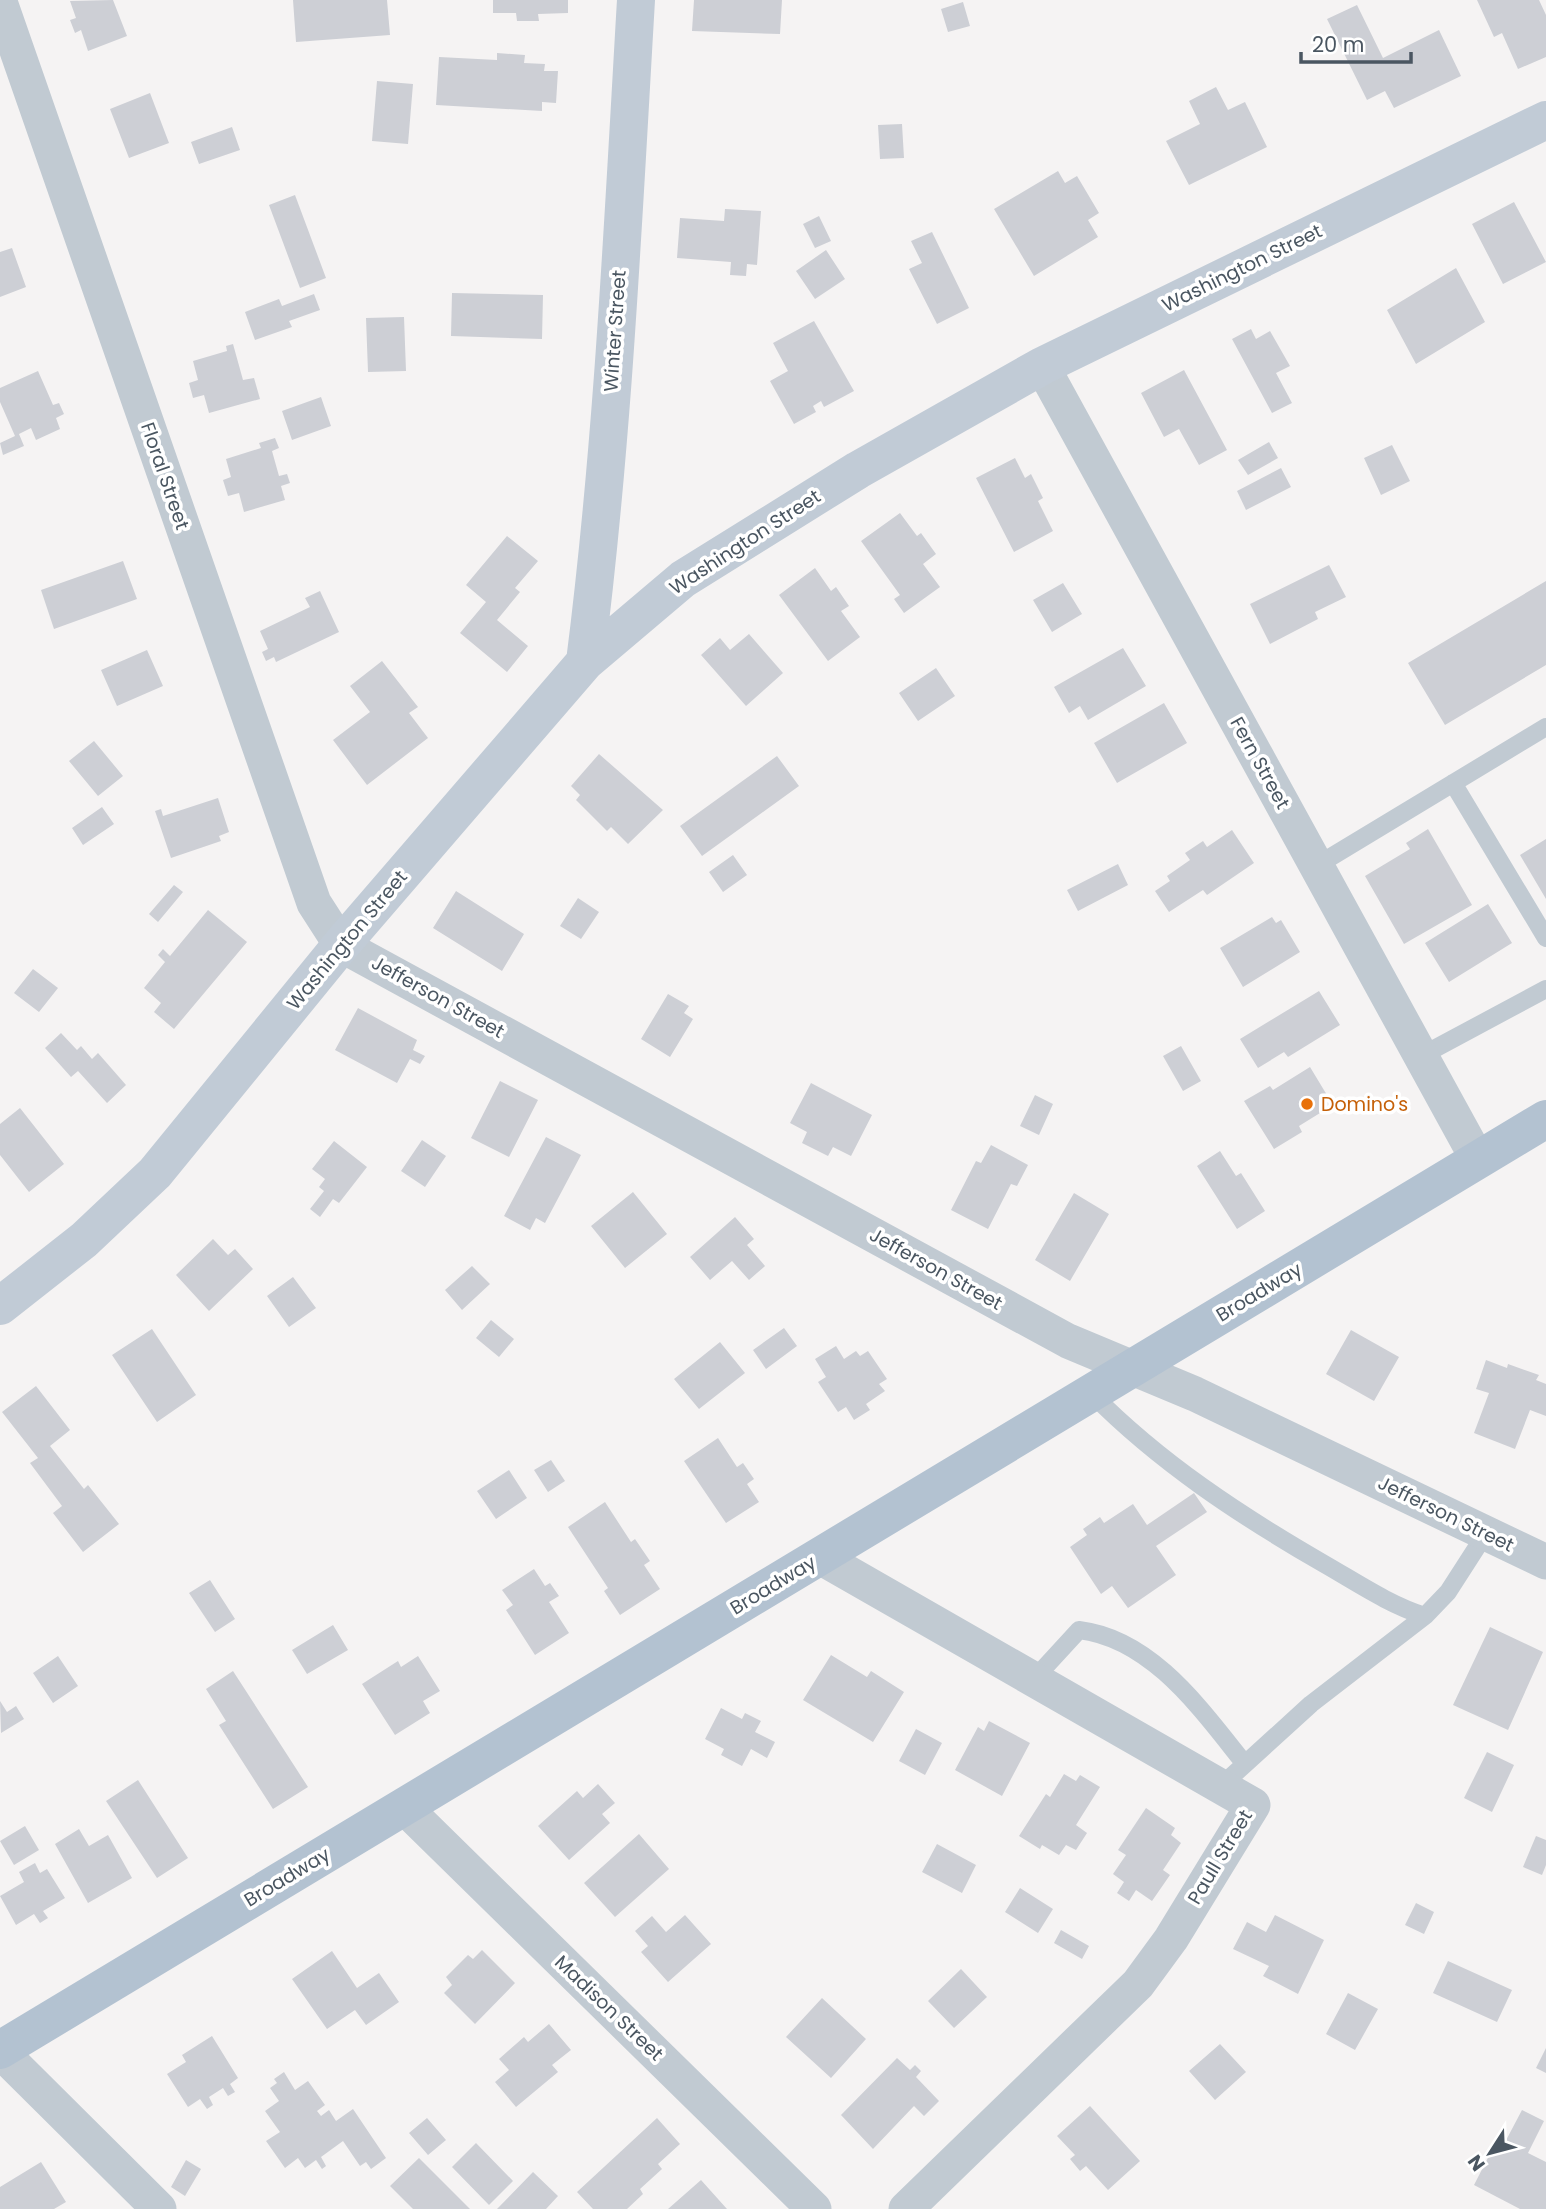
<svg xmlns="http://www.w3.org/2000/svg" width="1546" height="2209" viewBox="0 0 1546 2209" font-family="Poppins,sans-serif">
<rect width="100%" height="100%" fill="#f5f3f3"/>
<!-- building -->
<path fill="#cdcfd5" d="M 113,0 L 127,36 L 88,51 L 81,30 L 75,33 L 70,20 L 76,18 L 70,1 Z
M 293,0 L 387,0 L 390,35 L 296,42 Z
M 493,0 L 568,0 L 568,13 L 538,14 L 539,21 L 517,21 L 516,13 L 493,13 Z
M 694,0 L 782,0 L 780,34 L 692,31 Z
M 1477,0 L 1539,0 L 1546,15 L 1546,57 L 1518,69 L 1502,33 L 1494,37 Z
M 963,2 L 970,26 L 948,32 L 941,9 Z
M 1357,5 L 1383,58 L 1439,30 L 1461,76 L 1394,108 L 1385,91 L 1367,100 L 1327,19 Z
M 497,53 L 525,55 L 524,63 L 545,64 L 544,71 L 558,71 L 556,103 L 542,102 L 542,111 L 436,105 L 439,57 L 497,60 Z
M 377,81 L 413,84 L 408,144 L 372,141 Z
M 1216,87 L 1228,110 L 1245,102 L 1267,147 L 1189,185 L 1166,141 L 1200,124 L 1189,101 Z
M 150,93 L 169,143 L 129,158 L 110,109 Z
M 902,124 L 904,158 L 880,159 L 878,125 Z
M 232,127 L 240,150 L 199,164 L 191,142 Z
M 1058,171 L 1065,183 L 1077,176 L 1099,213 L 1088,220 L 1098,237 L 1034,276 L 994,209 Z
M 295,195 L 326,278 L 300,288 L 269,205 Z
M 1514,202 L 1546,262 L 1503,284 L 1472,224 Z
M 725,209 L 761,211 L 757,265 L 747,264 L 746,276 L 730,275 L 731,262 L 677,258 L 680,218 L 724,221 Z
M 819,216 L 831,241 L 815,248 L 803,224 Z
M 932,232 L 969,308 L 937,324 L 909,269 L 922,263 L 911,241 Z
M 12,248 L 26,287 L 0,297 L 0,252 Z
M 826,250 L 845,279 L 815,299 L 796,271 Z
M 1456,268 L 1485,322 L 1416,364 L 1387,310 Z
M 452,293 L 543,295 L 542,339 L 451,336 Z
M 314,294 L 320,310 L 289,321 L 292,327 L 255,340 L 245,312 L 279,299 L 282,306 Z
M 404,317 L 406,371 L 368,372 L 366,318 Z
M 814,321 L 854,391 L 824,407 L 821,401 L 813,406 L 816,412 L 794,424 L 770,381 L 788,371 L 773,343 Z
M 1251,329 L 1256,339 L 1270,331 L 1290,366 L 1276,373 L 1292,403 L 1272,413 L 1232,339 Z
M 233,344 L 243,380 L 254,378 L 260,399 L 209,413 L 204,395 L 193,398 L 189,383 L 198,380 L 193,361 L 227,351 L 226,346 Z
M 1184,370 L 1227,450 L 1199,465 L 1179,429 L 1164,437 L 1141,393 Z
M 38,371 L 53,405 L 59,403 L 64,414 L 56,418 L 60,429 L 36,440 L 31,428 L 19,434 L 24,446 L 3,455 L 0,443 L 15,436 L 0,402 L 0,388 Z
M 321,397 L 331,426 L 292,440 L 282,411 Z
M 275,438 L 279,448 L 272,451 L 279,476 L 287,474 L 290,483 L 281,486 L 285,500 L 244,512 L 239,493 L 228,496 L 223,480 L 231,477 L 226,459 L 261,448 L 259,443 Z
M 1269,442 L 1278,458 L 1248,475 L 1238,460 Z
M 1392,445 L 1410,481 L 1381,495 L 1364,458 Z
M 1015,458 L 1025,478 L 1031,474 L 1043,498 L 1038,501 L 1053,531 L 1014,552 L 976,478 Z
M 1281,468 L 1291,487 L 1246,510 L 1237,491 Z
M 900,513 L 917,536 L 921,533 L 936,554 L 923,564 L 940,587 L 904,613 L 894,599 L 900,595 L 861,541 Z
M 507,536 L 538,561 L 515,588 L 520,592 L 497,620 L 528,646 L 507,672 L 460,633 L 486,602 L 466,585 Z
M 123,561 L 137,599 L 54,629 L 41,590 Z
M 1329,565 L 1346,597 L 1315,612 L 1318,619 L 1270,644 L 1250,604 Z
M 815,568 L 831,591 L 836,587 L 849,606 L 841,611 L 860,637 L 828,661 L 779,595 Z
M 1546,581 L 1546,665 L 1445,725 L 1408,663 Z
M 1063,583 L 1082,614 L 1052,632 L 1033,600 Z
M 320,591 L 339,632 L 276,662 L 274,657 L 266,661 L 262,652 L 268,649 L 260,631 L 310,607 L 305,598 Z
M 749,634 L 783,673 L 746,706 L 701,655 L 720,638 L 730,650 Z
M 1123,648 L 1146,686 L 1088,720 L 1080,706 L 1069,713 L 1054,687 Z
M 147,650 L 163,686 L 117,706 L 101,670 Z
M 382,661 L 418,707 L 409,713 L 428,738 L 367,785 L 333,740 L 370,712 L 350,686 Z
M 936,668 L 955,696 L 918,721 L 899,693 Z
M 1164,703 L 1187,743 L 1117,783 L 1094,743 Z
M 94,741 L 123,776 L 98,796 L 69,761 Z
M 599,754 L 663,810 L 628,844 L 611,827 L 607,831 L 576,800 L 580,795 L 571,786 Z
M 777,756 L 799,786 L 702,856 L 680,826 Z
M 218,798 L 229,832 L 219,836 L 221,841 L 171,858 L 155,811 L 161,809 L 163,816 Z
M 102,807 L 114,824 L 83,845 L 72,828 Z
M 1428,829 L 1472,905 L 1404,944 L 1365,876 L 1410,849 L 1406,843 Z
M 1232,830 L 1254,863 L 1207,895 L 1203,890 L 1169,912 L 1155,891 L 1170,881 L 1167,876 L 1190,860 L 1185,853 L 1203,841 L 1207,847 Z
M 1546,839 L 1546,899 L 1520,855 Z
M 733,855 L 747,875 L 723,892 L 709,872 Z
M 1118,864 L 1128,885 L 1078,911 L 1067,890 Z
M 174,885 L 183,892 L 158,922 L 149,914 Z
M 456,891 L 524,934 L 502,971 L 433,928 Z
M 578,898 L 599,912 L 581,939 L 560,926 Z
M 1488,904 L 1512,943 L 1449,982 L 1425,943 Z
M 208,910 L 247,942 L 174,1029 L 154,1012 L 161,1003 L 144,988 L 165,962 L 158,955 L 163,949 L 170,956 Z
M 1272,917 L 1276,923 L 1281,920 L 1300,952 L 1243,987 L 1220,948 Z
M 33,969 L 58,988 L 39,1012 L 14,993 Z
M 1319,991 L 1340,1025 L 1288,1057 L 1284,1052 L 1258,1068 L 1240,1039 Z
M 668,994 L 689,1006 L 684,1013 L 693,1019 L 670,1057 L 641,1039 Z
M 358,1008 L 417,1040 L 413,1050 L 425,1056 L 420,1064 L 410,1059 L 397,1083 L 335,1050 Z
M 61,1033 L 77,1050 L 81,1046 L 92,1059 L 98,1053 L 126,1085 L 107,1103 L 78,1071 L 71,1077 L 45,1048 Z
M 1181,1046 L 1201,1081 L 1183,1091 L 1163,1056 Z
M 1310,1067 L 1333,1105 L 1299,1126 L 1302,1132 L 1274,1149 L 1244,1101 L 1270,1086 L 1273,1090 Z
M 500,1081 L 538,1100 L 509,1157 L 471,1138 Z
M 811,1083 L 872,1115 L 851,1156 L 833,1147 L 828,1156 L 802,1143 L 807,1132 L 790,1123 Z
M 1035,1095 L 1053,1104 L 1039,1135 L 1020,1126 Z
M 20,1108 L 64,1164 L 29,1192 L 0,1155 L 0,1124 Z
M 546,1137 L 581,1155 L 545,1223 L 536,1218 L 530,1230 L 504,1216 Z
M 422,1140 L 446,1156 L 425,1187 L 401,1171 Z
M 334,1141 L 367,1167 L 339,1203 L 333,1199 L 320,1217 L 310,1209 L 324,1191 L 319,1187 L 325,1179 L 312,1169 Z
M 991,1145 L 1028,1165 L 1017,1186 L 1011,1184 L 988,1229 L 951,1210 L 976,1161 L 981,1163 Z
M 1220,1151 L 1236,1176 L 1241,1173 L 1265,1211 L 1237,1229 L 1197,1166 Z
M 633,1192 L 667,1234 L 625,1268 L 591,1226 Z
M 1074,1193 L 1109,1214 L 1070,1281 L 1035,1260 Z
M 735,1217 L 754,1239 L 747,1245 L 765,1266 L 749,1280 L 732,1261 L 710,1280 L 690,1257 Z
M 213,1239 L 228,1255 L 235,1249 L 253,1269 L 209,1311 L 176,1275 Z
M 472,1266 L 490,1284 L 462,1310 L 445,1290 Z
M 293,1277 L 316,1308 L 289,1327 L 267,1296 Z
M 491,1320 L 514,1339 L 499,1357 L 476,1338 Z
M 784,1328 L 797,1346 L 766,1369 L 753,1350 Z
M 152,1329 L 196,1395 L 157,1422 L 112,1355 Z
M 1351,1330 L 1399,1357 L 1374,1401 L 1326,1374 Z
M 720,1342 L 745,1373 L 699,1409 L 674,1379 Z
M 836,1346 L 844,1359 L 856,1351 L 860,1356 L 868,1351 L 887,1379 L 879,1384 L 885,1391 L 866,1404 L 870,1410 L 854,1420 L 846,1407 L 838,1412 L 818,1382 L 826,1377 L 815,1359 Z
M 1486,1360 L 1507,1368 L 1508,1364 L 1539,1375 L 1536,1380 L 1546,1384 L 1546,1416 L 1530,1410 L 1515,1449 L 1474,1433 L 1489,1393 L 1476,1389 Z
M 36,1386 L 70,1430 L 50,1446 L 84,1489 L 88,1485 L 119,1524 L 83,1552 L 53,1513 L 62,1506 L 30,1463 L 38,1458 L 2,1412 Z
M 718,1438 L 737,1467 L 743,1463 L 754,1479 L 747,1484 L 759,1502 L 726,1523 L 684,1461 Z
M 551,1460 L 565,1481 L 548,1492 L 534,1470 Z
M 509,1470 L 527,1498 L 496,1519 L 477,1491 Z
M 1194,1493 L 1207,1512 L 1156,1546 L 1176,1575 L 1128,1608 L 1112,1586 L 1101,1594 L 1070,1547 L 1087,1535 L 1083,1529 L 1100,1517 L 1104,1523 L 1133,1504 L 1147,1525 Z
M 605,1502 L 631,1542 L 635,1539 L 650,1561 L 644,1565 L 660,1589 L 620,1615 L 604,1591 L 608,1588 L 568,1527 Z
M 534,1569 L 545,1586 L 550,1583 L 559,1596 L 549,1602 L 569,1633 L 535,1655 L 506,1610 L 513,1605 L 502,1590 Z
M 210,1580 L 235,1619 L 215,1632 L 189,1593 Z
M 333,1625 L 348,1650 L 307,1674 L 292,1650 Z
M 1490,1627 L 1543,1652 L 1508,1730 L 1453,1705 Z
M 831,1655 L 867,1677 L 871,1671 L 904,1692 L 873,1742 L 803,1700 Z
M 58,1656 L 78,1686 L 53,1703 L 33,1673 Z
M 418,1656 L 440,1691 L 423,1701 L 430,1713 L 395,1735 L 362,1684 L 398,1661 L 401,1667 Z
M 233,1671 L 308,1787 L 273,1809 L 219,1725 L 226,1721 L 206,1689 Z
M 0,1701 L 7,1712 L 16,1706 L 24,1719 L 1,1733 Z
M 721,1708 L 742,1719 L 745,1713 L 761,1721 L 755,1732 L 775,1742 L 767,1758 L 751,1749 L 742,1766 L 721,1755 L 724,1749 L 705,1739 Z
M 989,1721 L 1030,1743 L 1002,1796 L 955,1770 L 978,1727 L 984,1731 Z
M 916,1729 L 942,1743 L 925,1775 L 899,1761 Z
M 1487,1752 L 1514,1765 L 1492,1812 L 1464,1798 Z
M 1064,1774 L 1076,1781 L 1080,1775 L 1100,1787 L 1076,1825 L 1087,1833 L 1076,1850 L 1066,1845 L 1059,1855 L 1042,1845 L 1040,1849 L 1019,1836 L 1046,1794 L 1050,1797 Z
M 138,1780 L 188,1858 L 157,1878 L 106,1801 Z
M 598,1784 L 615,1803 L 602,1814 L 610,1823 L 569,1860 L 538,1826 L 577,1791 L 583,1798 Z
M 1146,1808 L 1175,1828 L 1171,1835 L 1181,1843 L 1163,1870 L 1170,1875 L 1152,1901 L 1136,1890 L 1129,1901 L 1117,1893 L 1124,1882 L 1113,1874 L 1126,1855 L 1118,1850 Z
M 25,1826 L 39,1850 L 14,1865 L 0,1841 Z
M 79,1829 L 89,1846 L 108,1835 L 132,1878 L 88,1903 L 55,1844 Z
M 639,1834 L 669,1869 L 615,1917 L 584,1883 Z
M 1536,1836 L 1546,1840 L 1546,1865 L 1542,1875 L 1523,1867 Z
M 937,1844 L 976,1865 L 962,1893 L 922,1872 Z
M 35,1863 L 40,1873 L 47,1869 L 65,1898 L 43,1911 L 48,1918 L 40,1923 L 34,1914 L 16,1925 L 0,1896 L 24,1882 L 19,1872 Z
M 1020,1888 L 1053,1909 L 1038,1933 L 1005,1912 Z
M 1416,1903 L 1434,1912 L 1424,1934 L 1405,1925 Z
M 685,1915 L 711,1944 L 668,1982 L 641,1952 L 648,1946 L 635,1931 L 652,1916 L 666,1932 Z
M 1275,1915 L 1324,1940 L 1298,1994 L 1263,1976 L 1269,1966 L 1233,1949 L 1247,1922 L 1266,1932 Z
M 1061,1930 L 1089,1946 L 1082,1959 L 1054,1943 Z
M 482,1950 L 515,1983 L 475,2024 L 444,1993 L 452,1985 L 446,1977 L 468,1955 L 473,1959 Z
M 332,1951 L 357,1988 L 379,1973 L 399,2002 L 366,2025 L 355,2010 L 327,2029 L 292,1979 Z
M 1448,1961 L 1512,1990 L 1497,2022 L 1433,1993 Z
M 961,1969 L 987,1997 L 954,2028 L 928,2001 Z
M 1348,1993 L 1378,2009 L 1355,2050 L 1326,2034 Z
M 822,1998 L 866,2039 L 831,2078 L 786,2037 Z
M 549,2024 L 571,2050 L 552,2065 L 558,2072 L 516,2107 L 495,2082 L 509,2070 L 499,2059 L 524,2037 L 528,2042 Z
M 212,2036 L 238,2078 L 230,2084 L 235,2092 L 228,2096 L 223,2088 L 209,2097 L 213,2105 L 207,2109 L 200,2099 L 188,2107 L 167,2074 L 186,2062 L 182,2055 Z
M 1220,2044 L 1246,2072 L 1215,2100 L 1189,2071 Z
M 1546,2048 L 1546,2073 L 1536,2068 Z
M 897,2058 L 910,2070 L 915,2065 L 921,2071 L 916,2077 L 939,2101 L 924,2116 L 914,2106 L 873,2149 L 841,2115 Z
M 284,2072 L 295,2090 L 308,2081 L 325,2105 L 317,2111 L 321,2116 L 329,2110 L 336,2121 L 353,2109 L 386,2158 L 371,2169 L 366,2162 L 360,2166 L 343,2141 L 321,2157 L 326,2166 L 322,2169 L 316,2160 L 305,2168 L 298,2158 L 285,2168 L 266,2141 L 280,2132 L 265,2111 L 279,2101 L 270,2088 L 277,2083 L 274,2079 Z
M 1090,2106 L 1140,2161 L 1108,2190 L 1086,2166 L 1080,2171 L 1070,2159 L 1075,2155 L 1057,2136 Z
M 1522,2110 L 1544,2121 L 1528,2153 L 1546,2162 L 1546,2209 L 1520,2209 L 1474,2185 L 1496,2142 L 1503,2146 Z
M 427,2118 L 446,2140 L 428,2155 L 409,2133 Z
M 657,2118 L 680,2144 L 658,2164 L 662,2169 L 640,2189 L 643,2194 L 627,2209 L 593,2209 L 577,2192 Z
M 476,2143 L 513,2181 L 489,2205 L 452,2167 Z
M 419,2158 L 470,2209 L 413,2209 L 390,2186 Z
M 186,2160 L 201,2169 L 185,2196 L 171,2187 Z
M 41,2162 L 66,2202 L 54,2209 L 0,2209 L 0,2187 Z
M 533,2172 L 558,2196 L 546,2209 L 497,2209 Z
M 701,2180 L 727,2209 L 668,2209 Z"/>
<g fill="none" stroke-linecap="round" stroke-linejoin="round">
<!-- lane -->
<path stroke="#c1cad2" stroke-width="18" d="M 1453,783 L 1546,938
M 1316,866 L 1546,727
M 1421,1056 L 1546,989
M 1091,1393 C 1160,1463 1241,1516 1326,1565 C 1359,1584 1390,1605 1425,1616 L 1448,1592 L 1486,1533
M 1034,1679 L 1079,1630 C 1153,1639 1202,1711 1245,1764
M 1221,1786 L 1311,1704 L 1425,1616"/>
<!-- street -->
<path stroke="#c1cad2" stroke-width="35" d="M 0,2 L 314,903 L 341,945 L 1068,1341 L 1195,1394 L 1546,1562
M 1042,366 L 1478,1160
M 820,1557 L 1253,1805 L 1171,1939 L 1138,1984 L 906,2209
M 404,1807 L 814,2209
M 0,2051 L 159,2209"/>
<!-- secondary -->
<path stroke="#c1cbd6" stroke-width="38" d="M 585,662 C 613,443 623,221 636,0
M 0,1306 L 84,1240 L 155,1173 L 341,945 L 585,662 L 683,579 L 858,470 L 1042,366 L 1546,120"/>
<!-- primary -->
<path stroke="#b3c2d1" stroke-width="38" d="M 0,2050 L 1546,1119"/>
</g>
<!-- markers -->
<circle fill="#e8710a" stroke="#fff" stroke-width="2.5" cx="1307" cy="1104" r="7"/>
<g text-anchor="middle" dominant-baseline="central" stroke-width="7" stroke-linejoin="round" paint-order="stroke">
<!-- street labels -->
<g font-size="19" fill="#4a5661" stroke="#fff">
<text transform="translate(1242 268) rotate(-26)">Washington Street</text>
<text transform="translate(615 331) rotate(-86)">Winter Street</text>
<text transform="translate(165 476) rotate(71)">Floral Street</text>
<text transform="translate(745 542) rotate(-33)">Washington Street</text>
<text transform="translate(1260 763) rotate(61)">Fern Street</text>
<text transform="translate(347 940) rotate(-50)">Washington Street</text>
<text transform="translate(438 997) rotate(29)">Jefferson Street</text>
<text transform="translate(936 1269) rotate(29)">Jefferson Street</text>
<text transform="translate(1259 1292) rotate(-31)">Broadway</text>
<text transform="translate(1446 1514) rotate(26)">Jefferson Street</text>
<text transform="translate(773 1585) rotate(-31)">Broadway</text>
<text transform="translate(1220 1857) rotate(-59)">Paull Street</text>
<text transform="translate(287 1877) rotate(-31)">Broadway</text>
<text transform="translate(609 2008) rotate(44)">Madison Street</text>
</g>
<!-- food labels -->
<g font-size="19" fill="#c56008" stroke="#fff" text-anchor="start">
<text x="1321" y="1104">Domino's</text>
</g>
</g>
<!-- north arrow -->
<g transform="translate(1490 2153) rotate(234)" stroke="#ffffff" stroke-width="5" paint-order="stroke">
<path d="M0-5L12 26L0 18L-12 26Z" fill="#4a5661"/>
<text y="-10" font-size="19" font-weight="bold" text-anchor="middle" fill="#4a5661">N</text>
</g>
<!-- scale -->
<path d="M1301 52v10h110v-10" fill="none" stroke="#4a5661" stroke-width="3.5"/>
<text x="1312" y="52" font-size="21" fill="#4a5661" stroke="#ffffff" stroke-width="5" paint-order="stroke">20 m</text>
</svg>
